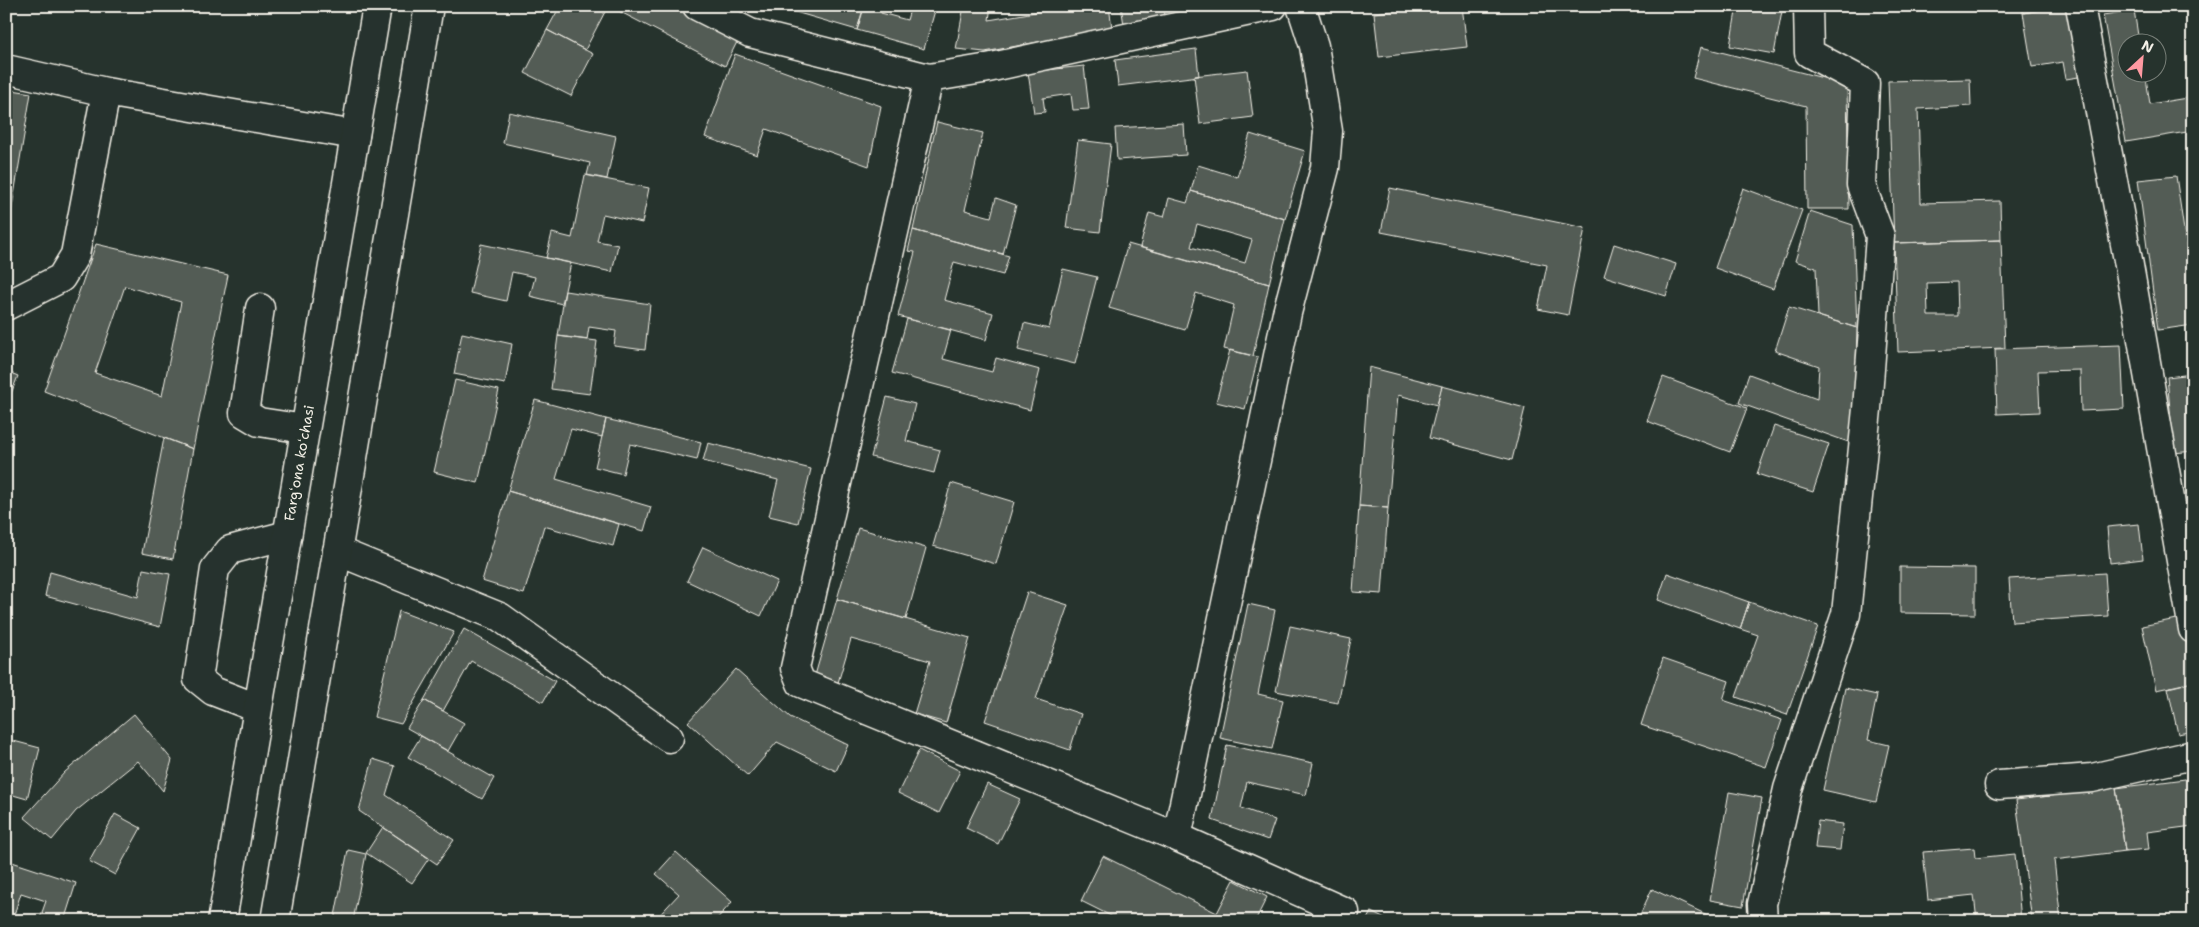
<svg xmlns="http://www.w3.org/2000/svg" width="2199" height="927" viewBox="0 0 2199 927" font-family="'Shantell Sans',sans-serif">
<rect width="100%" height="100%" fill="#26332d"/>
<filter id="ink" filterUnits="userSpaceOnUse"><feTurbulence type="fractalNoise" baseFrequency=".02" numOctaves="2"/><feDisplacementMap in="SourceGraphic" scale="10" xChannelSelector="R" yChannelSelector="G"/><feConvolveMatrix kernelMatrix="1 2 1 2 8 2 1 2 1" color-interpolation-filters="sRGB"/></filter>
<g filter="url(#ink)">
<!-- building -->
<path fill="#525c55" stroke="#f4f1e8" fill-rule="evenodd" d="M 560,6 L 608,6 L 585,50 L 547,30 Z
M 609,6 L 677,6 L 739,38 L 725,66 Z
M 859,6 L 864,8 L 857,30 L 778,7 Z
M 864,6 L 882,6 L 881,13 L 907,20 L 911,6 L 936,7 L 924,49 L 857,30 Z
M 964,6 L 991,6 L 989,20 L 1070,6 L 1109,6 L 1112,28 L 985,52 L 956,49 Z
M 1121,6 L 1164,6 L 1166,26 L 1125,31 Z
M 1172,6 L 1237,6 L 1177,24 Z
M 1431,6 L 1462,6 L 1467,47 L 1379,57 L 1374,13 Z
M 1737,6 L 1783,6 L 1774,54 L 1730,46 Z
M 2022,6 L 2063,6 L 2023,13 Z
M 2063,6 L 2073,6 L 2085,76 L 2066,79 L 2063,62 L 2032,67 L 2023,13 Z
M 2134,10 L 2139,42 L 2126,42 L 2126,72 L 2145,72 L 2150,104 L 2193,97 L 2193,131 L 2126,142 L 2103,15 Z
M 547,30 L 593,54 L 571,96 L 525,73 Z
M 1701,47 L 1847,84 L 1849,209 L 1807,209 L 1806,106 L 1693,78 Z
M 1196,49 L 1199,76 L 1118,86 L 1115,60 Z
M 735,54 L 881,106 L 869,166 L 766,129 L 757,155 L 705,137 Z
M 1084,66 L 1089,109 L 1073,110 L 1071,94 L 1043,98 L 1045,112 L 1034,113 L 1028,72 Z
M 1247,70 L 1253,117 L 1200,124 L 1194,76 Z
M 1970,79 L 1971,106 L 1918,109 L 1921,203 L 2000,201 L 2001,240 L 1894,243 L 1888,81 Z
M 6,89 L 31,93 L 6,243 Z
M 509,112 L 616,136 L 607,179 L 587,175 L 590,163 L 503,143 Z
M 937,122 L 983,133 L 965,210 L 991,217 L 996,198 L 1016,205 L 1003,254 L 913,230 Z
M 1184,124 L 1186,155 L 1117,160 L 1115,128 Z
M 1250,134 L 1305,151 L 1285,219 L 1191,191 L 1198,165 L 1237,177 Z
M 1078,140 L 1111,144 L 1100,232 L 1066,228 Z
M 585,175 L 649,188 L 642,223 L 603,214 L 597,241 L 618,245 L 612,272 L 546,258 L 552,233 L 572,238 Z
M 2176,176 L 2193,292 L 2193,325 L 2158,330 L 2138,180 Z
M 1390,188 L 1585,228 L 1568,315 L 1538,309 L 1547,265 L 1381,232 Z
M 1743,188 L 1802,210 L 1773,289 L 1715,268 Z
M 1191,191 L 1285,219 L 1269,284 L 1140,247 L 1149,213 L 1164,217 L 1169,198 L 1187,203 ZM 1197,224 L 1252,240 L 1245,263 L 1191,247 Z
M 1810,211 L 1853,225 L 1857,328 L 1818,316 L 1816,268 L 1795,261 Z
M 913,230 L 1009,256 L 1003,275 L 954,262 L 944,300 L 993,313 L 986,340 L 898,316 L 915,252 L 908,251 Z
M 2001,240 L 2005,348 L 1898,352 L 1894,243 ZM 1957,282 L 1958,316 L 1928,316 L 1927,283 Z
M 96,244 L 228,275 L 193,449 L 44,391 ZM 125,286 L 181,302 L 162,396 L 95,373 Z
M 481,244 L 571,263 L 562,304 L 530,296 L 535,277 L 512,272 L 506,301 L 470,293 Z
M 1128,244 L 1269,284 L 1253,356 L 1224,349 L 1234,305 L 1196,293 L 1185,330 L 1109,308 Z
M 1614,244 L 1676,264 L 1666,296 L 1604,276 Z
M 1063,269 L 1097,277 L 1075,364 L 1018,350 L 1024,323 L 1049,329 Z
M 565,291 L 650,304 L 645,350 L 614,346 L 616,331 L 589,327 L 587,340 L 558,336 Z
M 1789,307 L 1857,328 L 1854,444 L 1739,403 L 1749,374 L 1817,399 L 1819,366 L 1775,351 Z
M 907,319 L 951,330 L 943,359 L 992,372 L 996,358 L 1040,370 L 1030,410 L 892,373 Z
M 462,333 L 512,344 L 505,384 L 454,374 Z
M 558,336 L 597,341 L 590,394 L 551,389 Z
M 2121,345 L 2124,409 L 2081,411 L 2080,370 L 2038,371 L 2040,412 L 1997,414 L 1995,349 Z
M 1230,350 L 1258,357 L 1245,409 L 1216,402 Z
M 1369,367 L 1442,386 L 1437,405 L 1398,395 L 1388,508 L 1359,506 Z
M 6,371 L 18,376 L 6,406 Z
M 2193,374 L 2193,451 L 2174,453 L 2167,377 Z
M 1663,377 L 1747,408 L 1730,452 L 1647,421 Z
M 455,380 L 499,390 L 478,483 L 434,472 Z
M 1442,386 L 1525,408 L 1512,460 L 1429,438 Z
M 887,397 L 915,404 L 906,441 L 940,450 L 934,473 L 871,457 Z
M 535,400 L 606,419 L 602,437 L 571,429 L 556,479 L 651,507 L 644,531 L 508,491 Z
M 606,419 L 701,442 L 697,460 L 630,444 L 623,474 L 595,467 Z
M 1774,426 L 1829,444 L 1813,492 L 1757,474 Z
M 164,438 L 193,449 L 173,559 L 142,553 Z
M 708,443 L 811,469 L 798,523 L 769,516 L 778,480 L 703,461 Z
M 951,483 L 1014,502 L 996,564 L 933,546 Z
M 508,491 L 619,524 L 613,546 L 544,526 L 524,594 L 482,581 Z
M 1359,506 L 1388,508 L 1382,594 L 1353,592 Z
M 2139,524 L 2143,559 L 2110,563 L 2107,527 Z
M 858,528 L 926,548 L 906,619 L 837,599 Z
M 703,547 L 777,581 L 761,616 L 687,581 Z
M 1900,567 L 1975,568 L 1975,614 L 1900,613 Z
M 143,569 L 170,574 L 160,627 L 45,596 L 50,572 L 138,597 Z
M 1667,573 L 1749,602 L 1740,629 L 1658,600 Z
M 2105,573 L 2108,616 L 2012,622 L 2009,579 Z
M 1027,592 L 1068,605 L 1036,699 L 1081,714 L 1070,750 L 985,721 Z
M 837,599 L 970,638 L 946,723 L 914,714 L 930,661 L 851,639 L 837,686 L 814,679 Z
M 1749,602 L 1818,626 L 1787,715 L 1736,697 L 1758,635 L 1740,629 Z
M 1248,604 L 1275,610 L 1258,694 L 1283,700 L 1272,749 L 1220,738 Z
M 399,611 L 454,632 L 401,724 L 374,717 Z
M 2181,618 L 2193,670 L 2193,682 L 2156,690 L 2142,626 Z
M 1290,626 L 1351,639 L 1338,703 L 1276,691 Z
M 464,629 L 555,681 L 543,702 L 471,661 L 443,711 L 424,700 Z
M 1663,658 L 1729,681 L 1723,700 L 1782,720 L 1766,767 L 1641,725 Z
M 736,669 L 790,717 L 848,745 L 836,771 L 777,742 L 748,776 L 688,722 Z
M 2193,682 L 2193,731 L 2178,734 L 2168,688 Z
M 1845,688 L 1877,695 L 1868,740 L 1889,745 L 1876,802 L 1823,790 Z
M 424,700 L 464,723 L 448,751 L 407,728 Z
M 134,714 L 172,760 L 163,791 L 138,761 L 76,811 L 52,840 L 24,817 L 65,772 Z
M 421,736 L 494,778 L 482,799 L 408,757 Z
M 6,739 L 40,748 L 27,799 L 6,793 Z
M 1227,745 L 1313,763 L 1306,795 L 1247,782 L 1241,808 L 1275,820 L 1268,840 L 1212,820 Z
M 919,750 L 960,771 L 939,813 L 898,793 Z
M 373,759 L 395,766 L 386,795 L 454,840 L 437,864 L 359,811 Z
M 2193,778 L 2193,826 L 2147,832 L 2149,849 L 2125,851 L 2116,788 Z
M 987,784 L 1020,799 L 998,844 L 966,828 Z
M 2116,788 L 2125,851 L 2054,860 L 2061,921 L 2032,921 L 2016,800 Z
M 1729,792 L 1762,798 L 1743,906 L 1710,900 Z
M 115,814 L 141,828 L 115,875 L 89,861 Z
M 1818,821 L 1843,824 L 1840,850 L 1815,848 Z
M 383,827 L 429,858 L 412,883 L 366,853 Z
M 1974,848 L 1975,858 L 2015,854 L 2021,921 L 1977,921 L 1974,895 L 1928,900 L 1923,852 Z
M 348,850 L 366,854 L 353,921 L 334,921 Z
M 676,852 L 732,902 L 715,921 L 654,921 L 679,894 L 656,874 Z
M 1103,856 L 1217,913 L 1234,880 L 1267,897 L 1255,921 L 1121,921 L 1081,901 Z
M 6,860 L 76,883 L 64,921 L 39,921 L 46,901 L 21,893 L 12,921 L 6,921 Z
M 1652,889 L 1720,921 L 1637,921 Z
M 1371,912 L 1389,921 L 1366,921 Z
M 125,916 L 149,920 L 149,921 L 123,921 Z"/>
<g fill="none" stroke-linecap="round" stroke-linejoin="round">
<!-- minor casing -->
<g stroke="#f4f1e8" stroke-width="31">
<path id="minor" d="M 697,6 L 750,33 L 929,78 L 983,69 L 1273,6
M 2080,6 L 2128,260 L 2193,629
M 6,69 L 106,92 L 355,135
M 929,78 L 795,668 L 801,683 L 1177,837 L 1287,313 L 1325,168 L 1328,131 L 1314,46 L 1301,6
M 6,306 L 61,278 L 75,255 L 106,92
M 260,308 L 244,413 L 259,422 L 305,429
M 337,551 L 500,617 L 669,738
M 257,708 L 213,691 L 198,679 L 215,569 L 230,550 L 287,535
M 1999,785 L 2092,778 L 2193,755
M 1177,837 L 1345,912
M 1763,921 L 1762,904 L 1788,789 L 1846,614 L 1867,409 L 1880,236 L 1861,185 L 1865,83 L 1809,53 L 1808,6"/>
</g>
<!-- major casing -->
<g stroke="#f4f1e8" stroke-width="31">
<path id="major" d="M 222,921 L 377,6
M 275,921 L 429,6"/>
</g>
<!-- minor -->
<use href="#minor" stroke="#26332d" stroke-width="28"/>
<!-- major -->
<use href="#major" stroke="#26332d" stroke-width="28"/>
</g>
</g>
<g text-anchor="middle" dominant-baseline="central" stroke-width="5" stroke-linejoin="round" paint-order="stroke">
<!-- street labels -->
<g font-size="14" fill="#f4f1e8" stroke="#26332d">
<text transform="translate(299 463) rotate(-80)">Fargʻona koʻchasi</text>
</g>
</g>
<!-- margin -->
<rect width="2199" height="927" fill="none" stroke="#26332d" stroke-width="25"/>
<rect x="12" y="12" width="2174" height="902" fill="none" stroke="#f4f1e8" stroke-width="2" filter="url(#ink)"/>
<!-- north arrow -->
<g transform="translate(2142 58) rotate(26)"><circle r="24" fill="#26332d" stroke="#787f78"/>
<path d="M0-4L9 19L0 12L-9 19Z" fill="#ff9aa2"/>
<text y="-8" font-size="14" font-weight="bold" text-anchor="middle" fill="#f4f1e8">N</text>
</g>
</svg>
